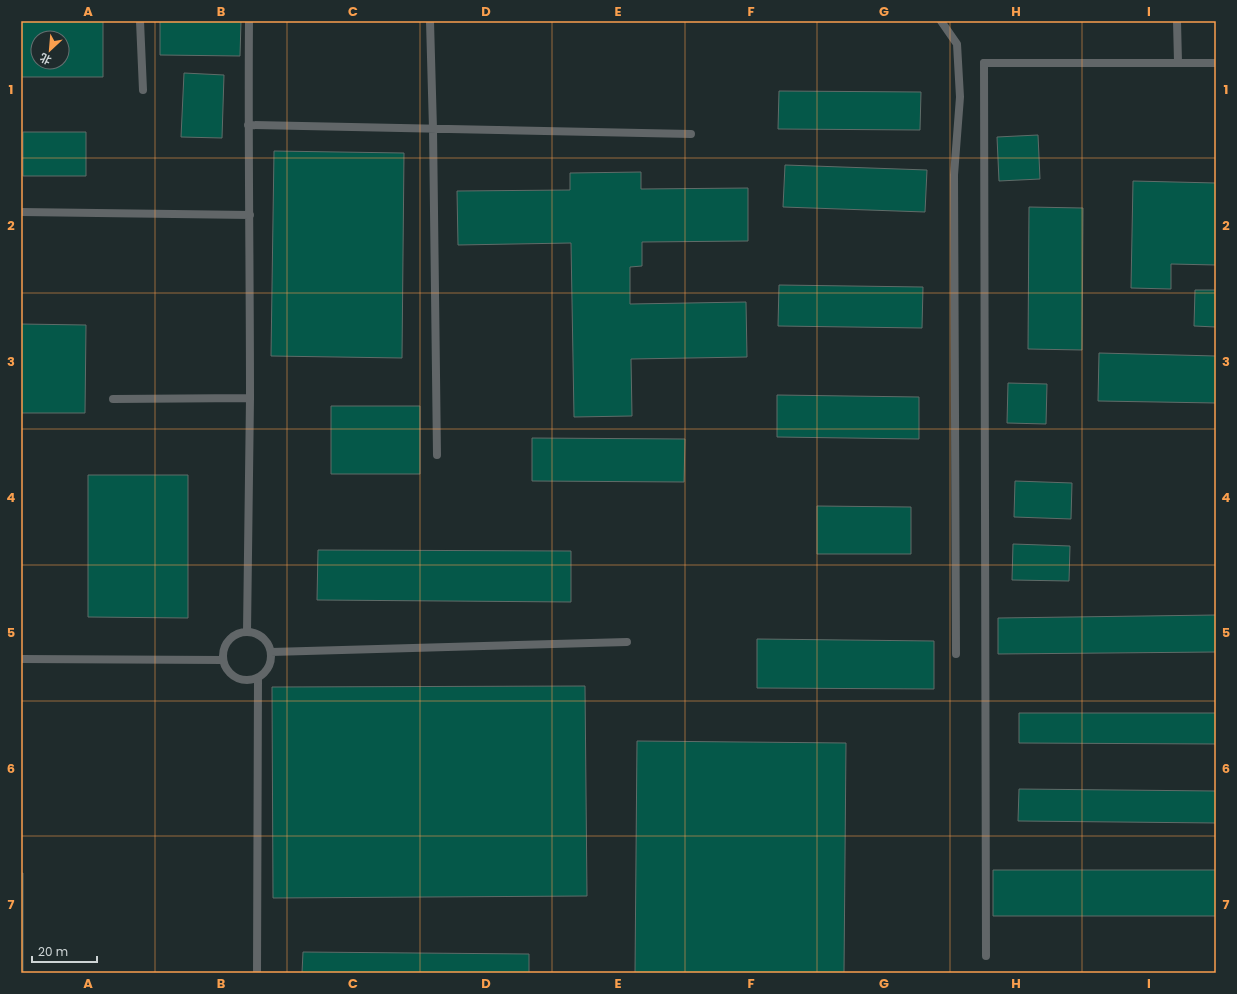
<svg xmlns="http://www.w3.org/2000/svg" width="1237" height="994" viewBox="0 0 1237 994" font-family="Poppins,'Noto Sans SC',sans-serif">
<rect width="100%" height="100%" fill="#1f2b2c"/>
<!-- building -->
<path fill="#055849" stroke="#606c69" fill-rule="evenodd" d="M 21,21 L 103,21 L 103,77 L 21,77 ZM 38,38 L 62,38 L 62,62 L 38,62 Z
M 160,21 L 241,21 L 240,56 L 160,55 Z
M 184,73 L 224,75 L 222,138 L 181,137 Z
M 779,91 L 921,92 L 920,130 L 778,129 Z
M 23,132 L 86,132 L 86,176 L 23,176 Z
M 1038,135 L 1040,179 L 999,181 L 997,137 Z
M 274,151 L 404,153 L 402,358 L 271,356 Z
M 785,165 L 927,170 L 925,212 L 783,207 Z
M 641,172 L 641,189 L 748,188 L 748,241 L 642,242 L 642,266 L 630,267 L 630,304 L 746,302 L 747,357 L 631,359 L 632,416 L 574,417 L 571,243 L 458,245 L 457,191 L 570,190 L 570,173 Z
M 1133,181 L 1216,183 L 1216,265 L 1171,264 L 1171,289 L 1131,288 Z
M 1029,207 L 1083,208 L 1082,350 L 1028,349 Z
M 779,285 L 923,287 L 922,328 L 778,326 Z
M 1195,290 L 1216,290 L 1216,327 L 1194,326 Z
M 21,324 L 86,325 L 85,413 L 21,413 Z
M 1099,353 L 1216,356 L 1216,403 L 1098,401 Z
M 1008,383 L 1047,384 L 1046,424 L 1007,423 Z
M 777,395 L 919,397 L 919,439 L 777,437 Z
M 331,406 L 420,406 L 420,474 L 331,474 Z
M 532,438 L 685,439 L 684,482 L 532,481 Z
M 88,475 L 188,475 L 188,618 L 88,617 Z
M 1015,481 L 1072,483 L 1071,519 L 1014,517 Z
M 817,506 L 911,507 L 911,554 L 817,554 Z
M 1013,544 L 1070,546 L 1069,581 L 1012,580 Z
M 318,550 L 571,551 L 571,602 L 317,600 Z
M 1216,615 L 1216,652 L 998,654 L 998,618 Z
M 757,639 L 934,641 L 934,689 L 757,688 Z
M 585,686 L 587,896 L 273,898 L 272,687 Z
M 1019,713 L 1216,713 L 1216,744 L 1019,743 Z
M 637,741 L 846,743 L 844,973 L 635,973 Z
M 1019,789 L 1216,791 L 1216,823 L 1018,821 Z
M 993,870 L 1216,870 L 1216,916 L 993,916 Z
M 21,873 L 23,873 L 23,973 L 21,973 Z
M 303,952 L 529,954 L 529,973 L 302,973 Z"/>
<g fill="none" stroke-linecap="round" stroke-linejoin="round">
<!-- service -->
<path stroke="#616668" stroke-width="8" d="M 140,21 L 143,90
M 249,21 C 248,147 250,272 250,398
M 430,21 L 433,129 L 437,455
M 941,21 L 957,44 L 960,97 L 954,175 L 956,654
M 984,63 L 986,956
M 248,125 L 691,134
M 21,212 L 250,215
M 113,399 L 250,398 L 247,632
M223 656a24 24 0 1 1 48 0a24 24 0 1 1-48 0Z
M 271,652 L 627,642
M 21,659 L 223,660
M 257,973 L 258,678"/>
<!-- minor -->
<path stroke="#616668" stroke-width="8" d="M 1177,21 L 1178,62
M 984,63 L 1216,63"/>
</g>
<!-- grid -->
<path fill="none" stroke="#fa9f4e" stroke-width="1" stroke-opacity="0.55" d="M 155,21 L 155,973M 287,21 L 287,973M 420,21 L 420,973M 552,21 L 552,973M 685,21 L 685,973M 817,21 L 817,973M 950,21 L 950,973M 1082,21 L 1082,973M 21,158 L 1216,158M 21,293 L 1216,293M 21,429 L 1216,429M 21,565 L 1216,565M 21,701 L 1216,701M 21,836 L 1216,836"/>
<!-- border -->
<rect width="1237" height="994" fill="none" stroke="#1f2b2c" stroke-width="44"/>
<!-- north arrow -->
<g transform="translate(50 50) rotate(206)"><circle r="19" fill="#1f2b2c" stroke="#656f70"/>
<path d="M0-3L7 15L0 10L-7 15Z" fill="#fa9f4e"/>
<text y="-6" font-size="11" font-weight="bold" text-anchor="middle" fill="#cdd4d5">北</text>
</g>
<!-- scale -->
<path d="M32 956v6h65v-6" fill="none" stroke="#cdd4d5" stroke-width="2"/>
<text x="38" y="956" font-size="12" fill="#cdd4d5" stroke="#1f2b2c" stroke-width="3" paint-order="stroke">20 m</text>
<rect x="22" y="22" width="1193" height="950" fill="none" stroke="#fa9f4e" stroke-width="1.5"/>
<g font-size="13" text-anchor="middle" font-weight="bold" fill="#fa9f4e">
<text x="88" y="16">A</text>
<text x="221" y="16">B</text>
<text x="353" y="16">C</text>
<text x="486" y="16">D</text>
<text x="618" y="16">E</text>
<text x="751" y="16">F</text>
<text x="884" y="16">G</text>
<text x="1016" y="16">H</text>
<text x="1149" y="16">I</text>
<text x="11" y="94">1</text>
<text x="1226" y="94">1</text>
<text x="11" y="230">2</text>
<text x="1226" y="230">2</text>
<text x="11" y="366">3</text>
<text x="1226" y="366">3</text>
<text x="11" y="502">4</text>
<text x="1226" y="502">4</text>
<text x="11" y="637">5</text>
<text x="1226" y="637">5</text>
<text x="11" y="773">6</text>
<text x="1226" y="773">6</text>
<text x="11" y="909">7</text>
<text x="1226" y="909">7</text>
<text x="88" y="988">A</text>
<text x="221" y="988">B</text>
<text x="353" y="988">C</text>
<text x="486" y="988">D</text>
<text x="618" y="988">E</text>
<text x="751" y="988">F</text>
<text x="884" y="988">G</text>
<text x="1016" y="988">H</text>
<text x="1149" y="988">I</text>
</g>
</svg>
